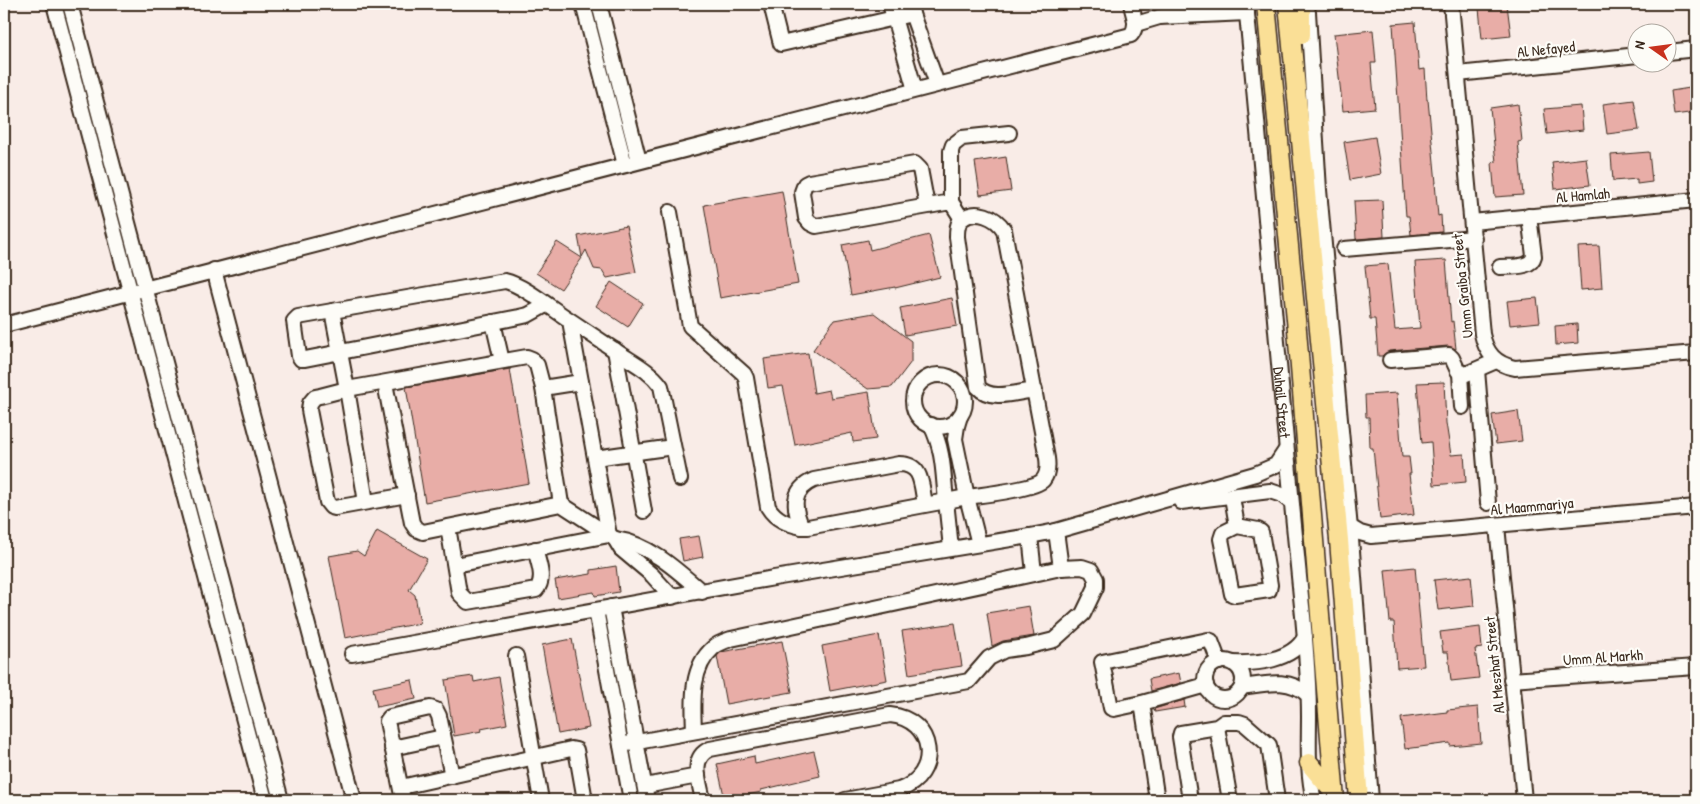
<svg xmlns="http://www.w3.org/2000/svg" width="1700" height="804" viewBox="0 0 1700 804" font-family="'Patrick Hand',sans-serif">
<rect width="100%" height="100%" fill="#f9ece7"/>
<filter id="ink" filterUnits="userSpaceOnUse"><feTurbulence type="fractalNoise" baseFrequency=".02" numOctaves="2"/><feDisplacementMap in="SourceGraphic" scale="10" xChannelSelector="R" yChannelSelector="G"/><feConvolveMatrix kernelMatrix="1 2 1 2 8 2 1 2 1" color-interpolation-filters="sRGB"/></filter>
<g filter="url(#ink)">
<!-- building -->
<path fill="#e8ada7" stroke="#3b2a1e" d="M 1507,5 L 1511,36 L 1482,39 L 1479,8 Z
M 1415,22 L 1419,70 L 1425,69 L 1427,100 L 1428,100 L 1436,183 L 1435,183 L 1438,216 L 1441,215 L 1442,232 L 1411,235 L 1409,216 L 1406,216 L 1404,190 L 1393,24 Z
M 1373,30 L 1376,63 L 1371,63 L 1375,108 L 1343,111 L 1334,34 Z
M 1696,87 L 1696,112 L 1674,115 L 1671,91 Z
M 1634,100 L 1639,130 L 1607,134 L 1603,104 Z
M 1518,104 L 1522,141 L 1518,142 L 1523,195 L 1495,197 L 1492,163 L 1496,162 L 1490,108 Z
M 1581,106 L 1583,130 L 1547,134 L 1544,109 Z
M 1375,137 L 1381,174 L 1350,180 L 1344,142 Z
M 1649,152 L 1652,182 L 1637,184 L 1637,179 L 1613,181 L 1611,155 Z
M 1006,157 L 1011,191 L 980,195 L 975,162 Z
M 1586,158 L 1590,185 L 1555,189 L 1552,162 Z
M 782,191 L 798,284 L 720,298 L 704,205 Z
M 1382,200 L 1384,237 L 1356,239 L 1354,201 Z
M 626,226 L 636,272 L 607,278 L 602,270 L 594,269 L 586,250 L 582,257 L 578,236 Z
M 929,235 L 940,277 L 895,288 L 895,287 L 851,295 L 842,245 L 868,240 L 870,250 Z
M 557,242 L 582,258 L 561,289 L 536,273 Z
M 1599,246 L 1602,288 L 1581,290 L 1578,247 Z
M 1446,260 L 1451,322 L 1453,321 L 1456,349 L 1448,346 L 1389,351 L 1382,356 L 1378,356 L 1375,319 L 1370,319 L 1365,266 L 1388,264 L 1395,330 L 1420,328 L 1415,262 Z
M 611,282 L 643,303 L 628,327 L 596,306 Z
M 952,298 L 957,326 L 905,335 L 900,308 Z
M 1537,298 L 1540,322 L 1510,325 L 1507,301 Z
M 874,313 L 911,341 L 911,362 L 892,387 L 868,389 L 813,350 L 834,320 Z
M 1577,324 L 1578,343 L 1556,345 L 1555,326 Z
M 808,353 L 814,393 L 829,390 L 831,398 L 869,392 L 876,439 L 853,442 L 852,433 L 795,445 L 783,386 L 768,388 L 764,359 Z
M 510,369 L 529,483 L 425,502 L 406,387 Z
M 1444,382 L 1446,423 L 1451,455 L 1464,454 L 1466,482 L 1434,485 L 1431,442 L 1422,443 L 1417,383 Z
M 1397,393 L 1402,457 L 1409,457 L 1411,474 L 1409,474 L 1414,515 L 1380,519 L 1373,448 L 1370,448 L 1369,417 L 1366,417 L 1365,395 Z
M 1518,411 L 1522,441 L 1496,444 L 1492,415 Z
M 377,531 L 427,559 L 409,590 L 415,595 L 420,623 L 345,638 L 329,556 L 357,551 L 364,556 Z
M 699,536 L 703,557 L 683,561 L 679,539 Z
M 616,566 L 619,592 L 595,596 L 594,592 L 558,598 L 555,580 L 591,574 L 591,570 Z
M 1415,567 L 1424,666 L 1397,668 L 1394,622 L 1390,622 L 1385,570 Z
M 1471,576 L 1474,606 L 1438,610 L 1434,580 Z
M 1029,606 L 1034,636 L 1003,641 L 992,646 L 987,613 Z
M 955,623 L 962,666 L 909,674 L 902,631 Z
M 1480,627 L 1482,648 L 1475,649 L 1479,678 L 1451,681 L 1448,652 L 1443,652 L 1440,632 Z
M 879,635 L 887,680 L 830,691 L 822,646 Z
M 572,639 L 589,728 L 558,734 L 542,645 Z
M 782,641 L 792,692 L 726,704 L 717,656 L 721,652 Z
M 1179,673 L 1181,683 L 1151,691 L 1149,679 Z
M 473,676 L 474,682 L 499,677 L 507,724 L 481,729 L 482,731 L 454,736 L 445,680 Z
M 412,680 L 416,699 L 377,707 L 373,688 Z
M 1184,700 L 1185,707 L 1155,712 L 1154,709 Z
M 1478,707 L 1481,743 L 1450,746 L 1450,743 L 1405,749 L 1401,718 L 1447,712 L 1447,710 Z
M 814,751 L 820,776 L 761,790 L 761,792 L 725,800 L 717,764 L 754,756 L 755,764 Z"/>
<g fill="none" stroke-linecap="round" stroke-linejoin="round">
<!-- minor casing -->
<g stroke="#3b2a1e" stroke-width="18">
<g id="minor">
<path d="M 54,4 L 265,800"/>
<path d="M 70,4 L 281,800"/>
<path d="M 583,4 L 625,165"/>
<path d="M 599,4 L 639,161"/>
<path d="M 771,4 L 781,44 L 912,14"/>
<path d="M 890,4 L 915,90"/>
<path d="M 910,4 L 912,14 L 937,84"/>
<path id="s1" d="M 1246,4 C 1266,208 1282,412 1303,616 C 1306,649 1309,683 1309,716 C 1309,745 1307,772 1314,800"/>
<path d="M 1451,4 L 1482,334 C 1486,353 1495,364 1515,368 L 1696,353"/>
<path d="M 1308,12 L 1319,190 L 1352,551 L 1371,800"/>
<path d="M 1159,17 L 1247,13"/>
<path d="M 1136,24 L 1203,4"/>
<path d="M 1668,52 L 1696,49"/>
<path d="M 1458,74 L 1638,55"/>
<path d="M 951,202 L 951,151 L 953,145 L 962,138 L 1009,133"/>
<path d="M 927,206 L 920,169 L 915,164 L 809,182 L 805,184 L 802,192 L 806,218 L 810,223 L 816,226 L 951,202 L 962,219"/>
<path d="M 670,212 L 690,326 L 744,374 L 746,378 L 768,507 C 776,520 788,524 802,527"/>
<path d="M 1472,222 L 1696,200"/>
<path d="M 1344,249 L 1474,238"/>
<path d="M 1500,267 C 1511,266 1531,269 1534,256 L 1529,216"/>
<path d="M 214,270 L 354,800"/>
<path d="M 546,305 L 528,315 L 519,317 L 305,359 L 301,359 L 299,356 L 294,321 L 298,317 L 505,281 C 523,285 551,308 568,319 C 586,331 604,343 622,355 C 636,364 651,372 661,386 L 680,479"/>
<path d="M 332,311 L 347,389 L 366,502"/>
<path d="M 493,322 L 502,361"/>
<path d="M 4,325 L 1131,35 C 1139,25 1133,15 1131,4"/>
<path d="M 615,350 L 644,511"/>
<path d="M 1390,360 L 1449,355 L 1452,358 L 1458,371 L 1466,374 L 1496,361"/>
<path d="M 1477,370 L 1488,503"/>
<path d="M 1460,373 L 1462,407"/>
<circle cx="939" cy="401" r="26"/>
<path d="M 385,383 L 412,523 L 416,529 L 423,532 L 561,504 L 615,539 L 621,549 L 652,575 L 672,597"/>
<path d="M 543,388 L 581,382"/>
<path d="M 960,416 L 957,426 L 955,439 L 967,497 C 981,495 1035,489 1043,480 C 1048,474 1048,465 1047,458 L 1004,230 C 996,217 976,208 962,219 C 957,223 957,231 957,237 L 978,387 C 991,402 1017,392 1035,390"/>
<path d="M 595,458 L 673,447"/>
<path d="M 407,495 L 335,508 L 331,507 L 327,502 L 309,410 L 310,403 L 315,397 L 320,396 L 347,389 L 527,357 L 532,359 L 537,365 L 543,388 L 561,504"/>
<path d="M 1232,497 L 1237,526 L 1223,533 L 1221,539 L 1232,594 L 1235,595 L 1269,590 L 1270,585 L 1261,532 L 1258,530 L 1237,526"/>
<path d="M 1181,502 L 1270,491 L 1282,495 L 1291,502"/>
<path d="M 925,504 C 921,485 923,464 899,464 L 814,480 C 791,490 793,508 802,527 L 808,527 L 946,501 C 943,473 944,451 931,425"/>
<path d="M 1497,526 L 1524,800"/>
<path d="M 448,527 L 459,593 L 468,602 L 536,590 C 546,579 538,562 535,549"/>
<path d="M 1350,527 L 1360,533 L 1371,536 L 1696,507"/>
<path d="M 1056,531 L 1061,568"/>
<path d="M 1030,536 L 1034,573"/>
<path d="M 615,539 C 649,544 677,570 702,592"/>
<path d="M 951,548 L 946,501 L 967,497 L 979,544"/>
<path d="M 455,565 L 609,535 L 570,321"/>
<path d="M 611,607 L 647,800"/>
<path d="M 596,610 L 631,800"/>
<path d="M 352,654 L 774,578 L 1030,536 L 1056,531 L 1255,474 L 1276,465 L 1286,450"/>
<path d="M 516,656 L 541,800"/>
<circle cx="1224" cy="680" r="19"/>
<path d="M 1232,663 C 1256,664 1292,661 1305,637"/>
<path d="M 1511,680 L 1696,667"/>
<path d="M 1242,687 C 1265,684 1289,677 1308,695"/>
<path d="M 1142,703 L 1206,685"/>
<path d="M 1217,727 L 1230,800"/>
<path d="M 621,745 L 969,681 L 989,658 L 1005,650 L 1026,647 L 1054,640 L 1083,614 L 1096,587 L 1096,579 L 1091,570 L 1082,567 L 1061,568 L 731,639 C 725,641 718,643 713,648 C 690,668 693,703 694,731"/>
<path d="M 392,748 L 443,737"/>
<path d="M 645,786 L 698,776"/>
<path d="M 401,787 L 571,749 L 576,750 L 577,755 L 585,800"/>
<path d="M 403,800 L 387,721 L 390,717 L 430,708 L 436,710 L 439,716 L 452,776"/>
<path d="M 703,800 C 700,783 689,758 710,749 L 890,715 C 935,719 942,775 899,790 L 845,800"/>
<path d="M 1157,800 L 1142,703 L 1114,709 L 1111,708 L 1102,662 L 1208,640 L 1211,641 L 1219,662"/>
<path d="M 1190,800 L 1180,737 L 1181,733 L 1217,727 L 1224,722 L 1239,722 L 1245,724 L 1269,745 L 1277,800"/>
</g>
</g>
<!-- major casing -->
<g stroke="#3b2a1e" stroke-width="21">
<path id="major" d="M 1266,4 L 1297,330 L 1335,800
M 1288,4 L 1339,540 L 1359,800
M 1301,35 L 1301,4
M 1309,763 L 1334,793"/>
</g>
<!-- minor -->
<use href="#minor" stroke="#fdfcf7" stroke-width="14"/>
<!-- major -->
<use href="#major" stroke="#fadf96" stroke-width="18"/>
</g>
</g>
<g text-anchor="middle" dominant-baseline="central" stroke-width="4.5" stroke-linejoin="round" paint-order="stroke">
<!-- street labels -->
<g font-size="15" fill="#3b2a1e" stroke="#fdfcf7">
<text transform="translate(1546 49) rotate(-6)">Al Nefayed</text>
<text transform="translate(1583 195) rotate(-5)">Al Hamlah</text>
<text transform="translate(1462 286) rotate(-96)">Umm Graiba Street</text>
<text stroke="none"><textPath href="#s1" startOffset="400">Duhail Street</textPath></text>
<text transform="translate(1532 506) rotate(-5)">Al Maammariya</text>
<text transform="translate(1603 657) rotate(-4)">Umm Al Markh</text>
<text transform="translate(1494 665) rotate(-96)">Al Meszhat Street</text>
</g>
</g>
<!-- margin -->
<rect width="1700" height="804" fill="none" stroke="#fdfcf7" stroke-width="20"/>
<rect x="10" y="10" width="1680" height="784" fill="none" stroke="#3b2a1e" stroke-width="2" filter="url(#ink)"/>
<!-- north arrow -->
<g transform="translate(1652 48) rotate(284)"><circle r="24" fill="#fdfcf7" stroke="#afa8a0"/>
<path d="M0-4L9 19L0 12L-9 19Z" fill="#c8321e"/>
<text y="-8" font-size="14" font-weight="bold" text-anchor="middle" fill="#3b2a1e">N</text>
</g>
</svg>
